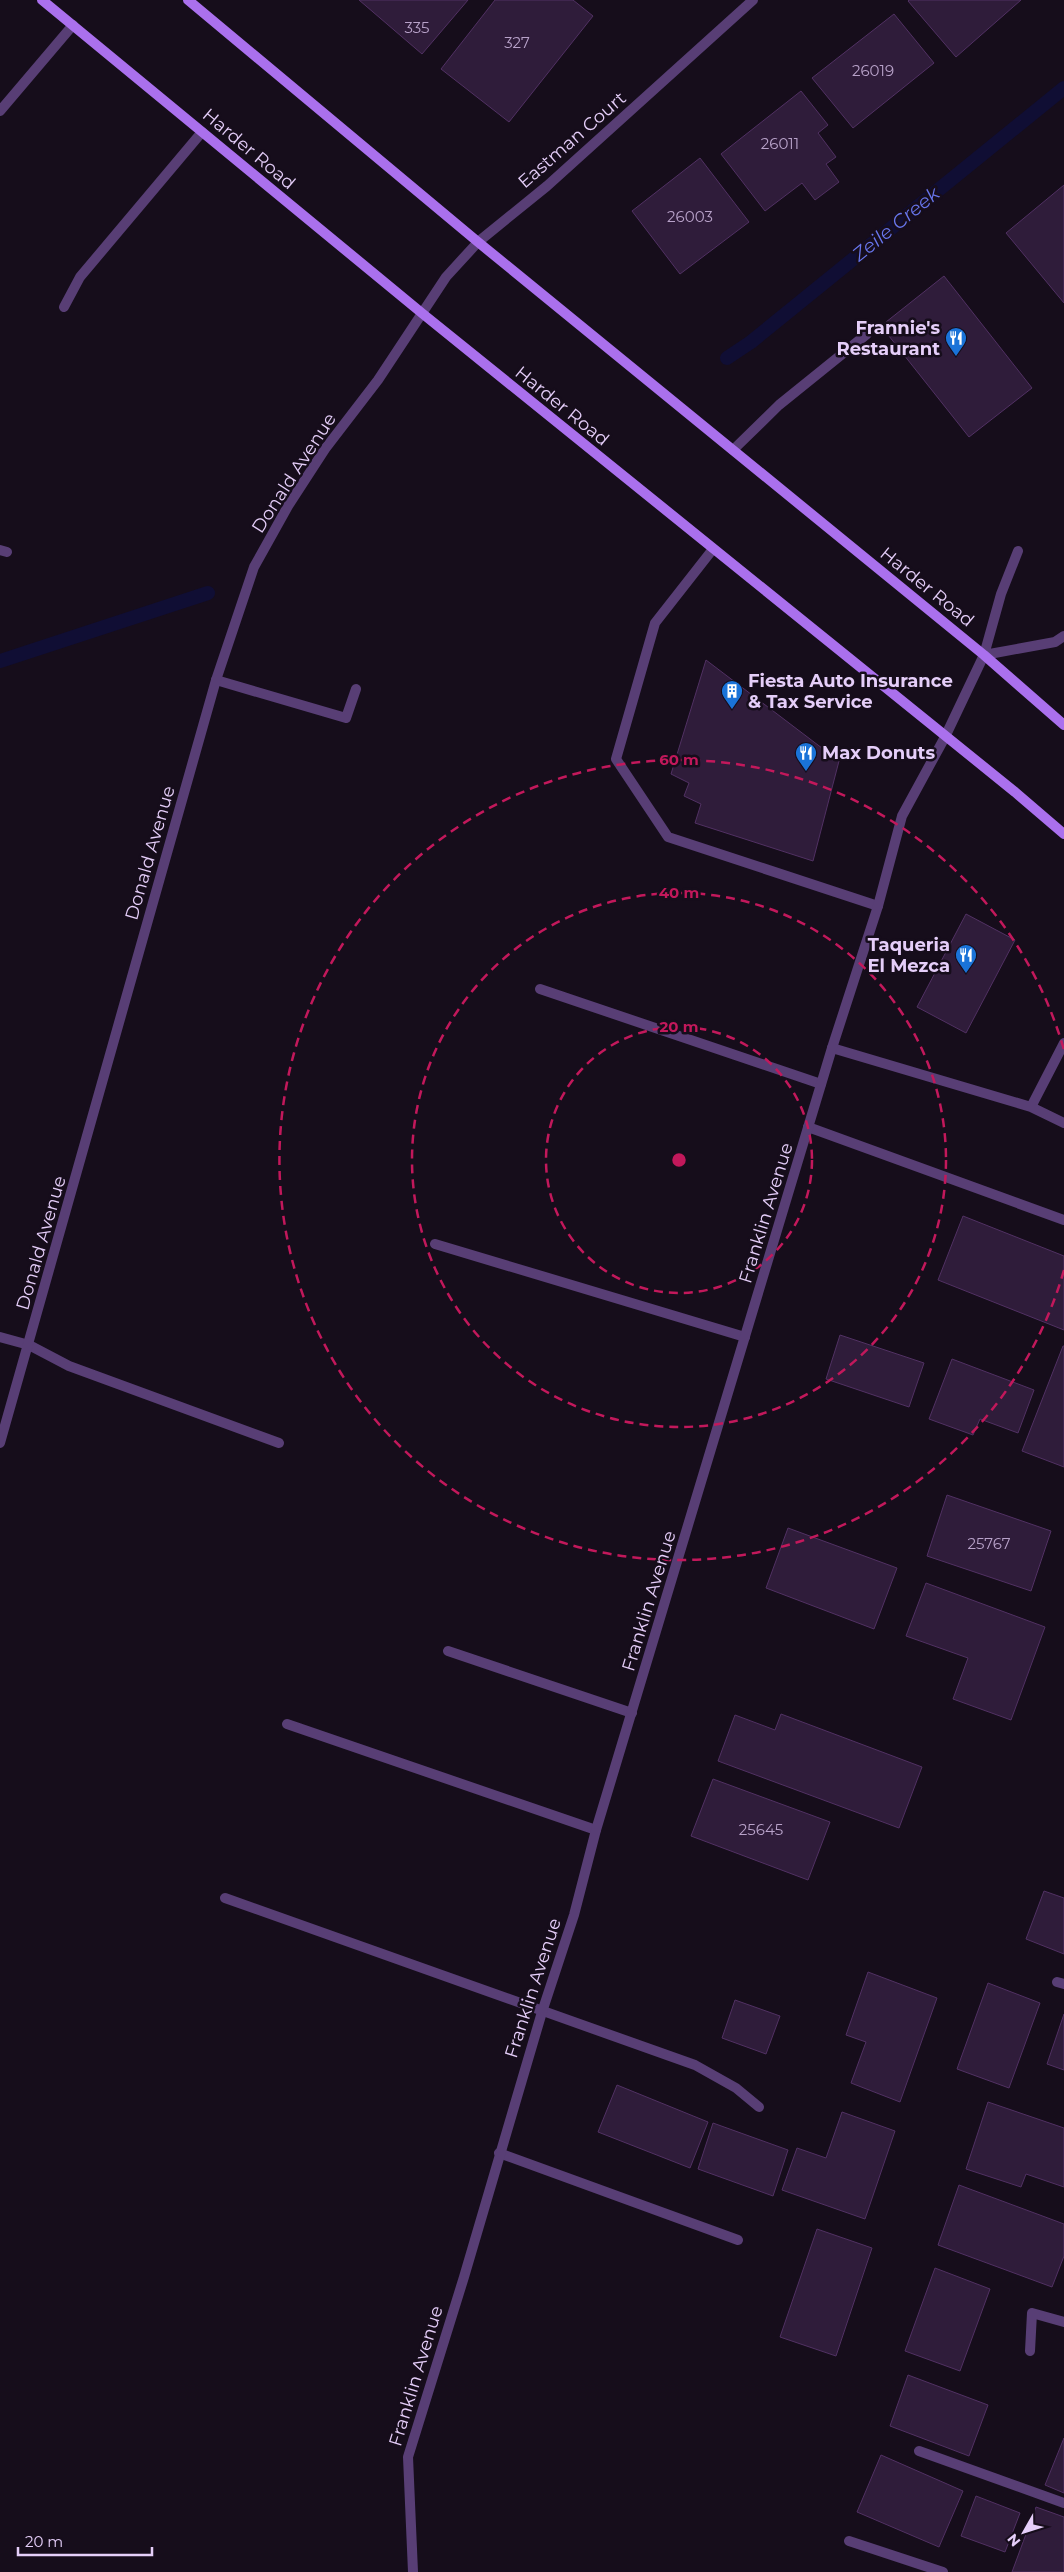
<svg xmlns="http://www.w3.org/2000/svg" width="1064" height="2572" viewBox="0 0 1064 2572" font-family="Montserrat,sans-serif">
<rect width="100%" height="100%" fill="#160d1b"/>
<g fill="none" stroke-linecap="round" stroke-linejoin="round">
<!-- stream -->
<path stroke="#100e34" stroke-width="14" d="M 727,358 L 751,342 L 1064,88
M 0,661 L 208,593"/>
</g>
<!-- building -->
<path fill="#2f1c3a" stroke="#513163" d="M 359,0 L 468,0 L 422,54 Z
M 495,0 L 573,0 L 593,16 L 509,122 L 441,69 Z
M 909,0 L 1021,0 L 956,57 L 908,1 Z
M 894,14 L 934,63 L 853,128 L 812,78 Z
M 801,91 L 828,125 L 818,133 L 836,157 L 826,164 L 839,182 L 815,200 L 802,183 L 765,211 L 721,154 Z
M 700,158 L 749,222 L 680,274 L 632,211 Z
M 1064,185 L 1064,303 L 1006,233 Z
M 944,276 L 1032,388 L 969,437 L 881,326 Z
M 706,660 L 839,761 L 813,861 L 695,823 L 701,804 L 684,796 L 689,783 L 671,774 Z
M 966,914 L 1015,940 L 966,1033 L 917,1007 Z
M 963,1216 L 1064,1256 L 1064,1330 L 938,1280 Z
M 840,1335 L 924,1363 L 909,1407 L 826,1379 Z
M 1063,1346 L 1064,1346 L 1064,1467 L 1022,1451 Z
M 952,1359 L 1034,1390 L 1018,1433 L 980,1419 L 973,1435 L 929,1419 Z
M 947,1495 L 1051,1531 L 1031,1591 L 927,1556 Z
M 788,1528 L 897,1568 L 874,1629 L 766,1588 Z
M 926,1583 L 1045,1627 L 1011,1720 L 953,1699 L 968,1658 L 906,1636 Z
M 781,1714 L 922,1767 L 899,1828 L 718,1761 L 735,1715 L 775,1730 Z
M 713,1779 L 830,1822 L 808,1880 L 691,1836 Z
M 1044,1891 L 1064,1898 L 1064,1954 L 1026,1939 Z
M 868,1972 L 937,1998 L 900,2102 L 851,2083 L 866,2042 L 846,2035 Z
M 988,1983 L 1040,2003 L 1009,2088 L 957,2069 Z
M 735,2000 L 780,2016 L 766,2054 L 722,2038 Z
M 1064,2014 L 1064,2070 L 1047,2064 Z
M 617,2085 L 708,2122 L 690,2168 L 598,2132 Z
M 988,2102 L 1064,2128 L 1064,2187 L 1026,2174 L 1021,2187 L 966,2169 Z
M 842,2112 L 895,2131 L 865,2219 L 782,2190 L 797,2148 L 826,2158 Z
M 713,2123 L 788,2150 L 773,2196 L 698,2169 Z
M 959,2185 L 1064,2224 L 1064,2256 L 1052,2287 L 938,2245 Z
M 817,2229 L 872,2248 L 836,2356 L 780,2337 Z
M 935,2268 L 990,2289 L 960,2371 L 905,2351 Z
M 908,2375 L 988,2405 L 969,2456 L 890,2426 Z
M 1064,2438 L 1064,2493 L 1045,2485 Z
M 881,2455 L 963,2491 L 939,2547 L 857,2512 Z
M 976,2496 L 1020,2513 L 1005,2552 L 961,2536 Z
M 1036,2507 L 1064,2517 L 1064,2572 L 1012,2572 Z"/>
<g fill="none" stroke-linecap="round" stroke-linejoin="round">
<!-- lane -->
<path stroke="#583e75" stroke-width="10" d="M 0,111 L 73,25
M 64,307 L 80,277 L 202,132
M 733,450 L 779,405 L 867,334
M 713,549 L 655,623 L 616,759 L 668,837 L 878,906
M 1018,551 L 1001,594 L 984,655 L 1055,642 L 1064,636
M 216,680 L 346,718 L 356,689
M 540,989 L 821,1084
M 832,1048 L 1031,1107 L 1064,1043
M 1031,1107 L 1064,1123
M 808,1127 L 1064,1220
M 435,1244 L 745,1337
M 0,1337 L 29,1345 L 69,1366 L 279,1443
M 448,1651 L 632,1713
M 287,1724 L 596,1830
M 225,1898 L 695,2065 L 736,2088 L 759,2107
M 1057,1982 L 1064,1984
M 499,2153 L 738,2240
M 1030,2351 L 1032,2313 L 1064,2322
M 919,2451 L 1064,2503
M 849,2541 L 943,2572"/>
<!-- street -->
<path stroke="#583e75" stroke-width="10" d="M 0,550 L 7,552
M 0,1443 L 216,680 L 254,567 L 288,506 L 325,449 L 378,380 L 446,277 L 478,242 L 547,186 L 753,0
M 413,2572 L 408,2457 L 464,2277 L 542,2012 L 574,1915 L 596,1830 L 832,1048 L 878,906 L 902,816 L 945,737 L 984,655"/>
<!-- secondary -->
<path stroke="#aa70ed" stroke-width="10" d="M 42,0 L 423,314 L 1015,792 L 1064,834
M 188,0 L 478,242 L 984,655 L 1064,725"/>
</g>
<!-- distance rings -->
<g fill="none" stroke="#c2185b" stroke-width="2.5" stroke-dasharray="9 6">
<circle cx="679" cy="1160" r="133"/>
<circle cx="679" cy="1160" r="267"/>
<path d="M1064 1270A400 400 0 1 1 1064 1050"/>
</g>
<!-- icons -->
<defs>
<g id="restaurant-pin" transform="scale(1.125)"><path d="M0 17L-7.5 6A9.5 9.5 0 1 1 7.5 6Z" fill="#1a73d8" stroke="#160d1b"/><path d="M-5-6h1v4h1v-4h1v4h1v-4h1v5L-1.5 .5V6h-2V.5L-5-1ZM5-6V6H3V1.5H1.5Q1.5-4 5-6Z" fill="#fff"/></g>
<g id="building-pin" transform="scale(1.125)"><path d="M0 17L-7.5 6A9.5 9.5 0 1 1 7.5 6Z" fill="#1a73d8" stroke="#160d1b"/><path d="M-4-6H4V6H1V3H-1V6H-4ZM-2.5-4.3h1.7v1.8h-1.7ZM.8-4.3h1.7v1.8H.8ZM-2.5-1h1.7V.8h-1.7ZM.8-1h1.7V.8H.8Z" fill="#fff"/></g>
</defs>
<g fill-rule="evenodd">
<use href="#restaurant-pin" x="956" y="338"/>
<use href="#building-pin" x="732" y="691"/>
<use href="#restaurant-pin" x="806" y="753"/>
<use href="#restaurant-pin" x="966" y="955"/>
</g>
<g text-anchor="middle" dominant-baseline="central" stroke-width="5" stroke-linejoin="round" paint-order="stroke">
<!-- number labels -->
<g font-size="15" fill="#b8a2c9">
<text x="417" y="27">335</text>
<text x="517" y="42">327</text>
<text x="873" y="70">26019</text>
<text x="780" y="143">26011</text>
<text x="690" y="216">26003</text>
<text x="989" y="1543">25767</text>
<text x="761" y="1829">25645</text>
</g>
<!-- street labels -->
<g font-size="18" fill="#e5cef9" stroke="#160d1b">
<text transform="translate(572 140) rotate(-41)">Eastman Court</text>
<text transform="translate(249 149) rotate(40)">Harder Road</text>
<text transform="translate(562 406) rotate(39)">Harder Road</text>
<text transform="translate(294 473) rotate(-57)">Donald Avenue</text>
<text transform="translate(927 587) rotate(39)">Harder Road</text>
<text transform="translate(150 853) rotate(-74)">Donald Avenue</text>
<text transform="translate(766 1213) rotate(-73)">Franklin Avenue</text>
<text transform="translate(41 1243) rotate(-74)">Donald Avenue</text>
<text transform="translate(649 1601) rotate(-73)">Franklin Avenue</text>
<text transform="translate(533 1988) rotate(-72)">Franklin Avenue</text>
<text transform="translate(416 2376) rotate(-73)">Franklin Avenue</text>
</g>
<!-- poi labels -->
<g font-size="18" font-weight="bold" fill="#e5cef9" stroke="#160d1b" text-anchor="end">
<text x="940" y="328">Frannie's<tspan x="940" dy="21">Restaurant</tspan></text>
<text x="748" y="681" text-anchor="start">Fiesta Auto Insurance<tspan x="748" dy="21">&amp; Tax Service</tspan></text>
<text x="822" y="753" text-anchor="start">Max Donuts</text>
<text x="950" y="945">Taqueria<tspan x="950" dy="21">El Mezca</tspan></text>
</g>
<!-- water labels -->
<g font-size="19" font-style="italic" fill="#6876ed" stroke="#160d1b">
<text transform="translate(896 224) rotate(-39)">Zeile Creek</text>
</g>
</g>
<circle cx="679" cy="1160" r="8" fill="#c2185b" stroke="#160d1b" stroke-width="2.5"/>
<g font-size="15" text-anchor="middle" font-weight="bold" fill="#c2185b" stroke="#160d1b" stroke-width="5" stroke-linejoin="round" paint-order="stroke">
<text x="679" y="765">60 m</text>
<text x="679" y="898">40 m</text>
<text x="679" y="1032">20 m</text>
</g>
<!-- north arrow -->
<g transform="translate(1024 2532) rotate(231)" stroke="#160d1b" stroke-width="4" paint-order="stroke">
<path d="M0-4L9 19L0 12L-9 19Z" fill="#e5cef9"/>
<text y="-8" font-size="14" font-weight="bold" text-anchor="middle" fill="#e5cef9">N</text>
</g>
<!-- scale -->
<path d="M18 2547v8h134v-8" fill="none" stroke="#e5cef9" stroke-width="2.5"/>
<text x="25" y="2547" font-size="15" fill="#e5cef9" stroke="#160d1b" stroke-width="4" paint-order="stroke">20 m</text>
</svg>
